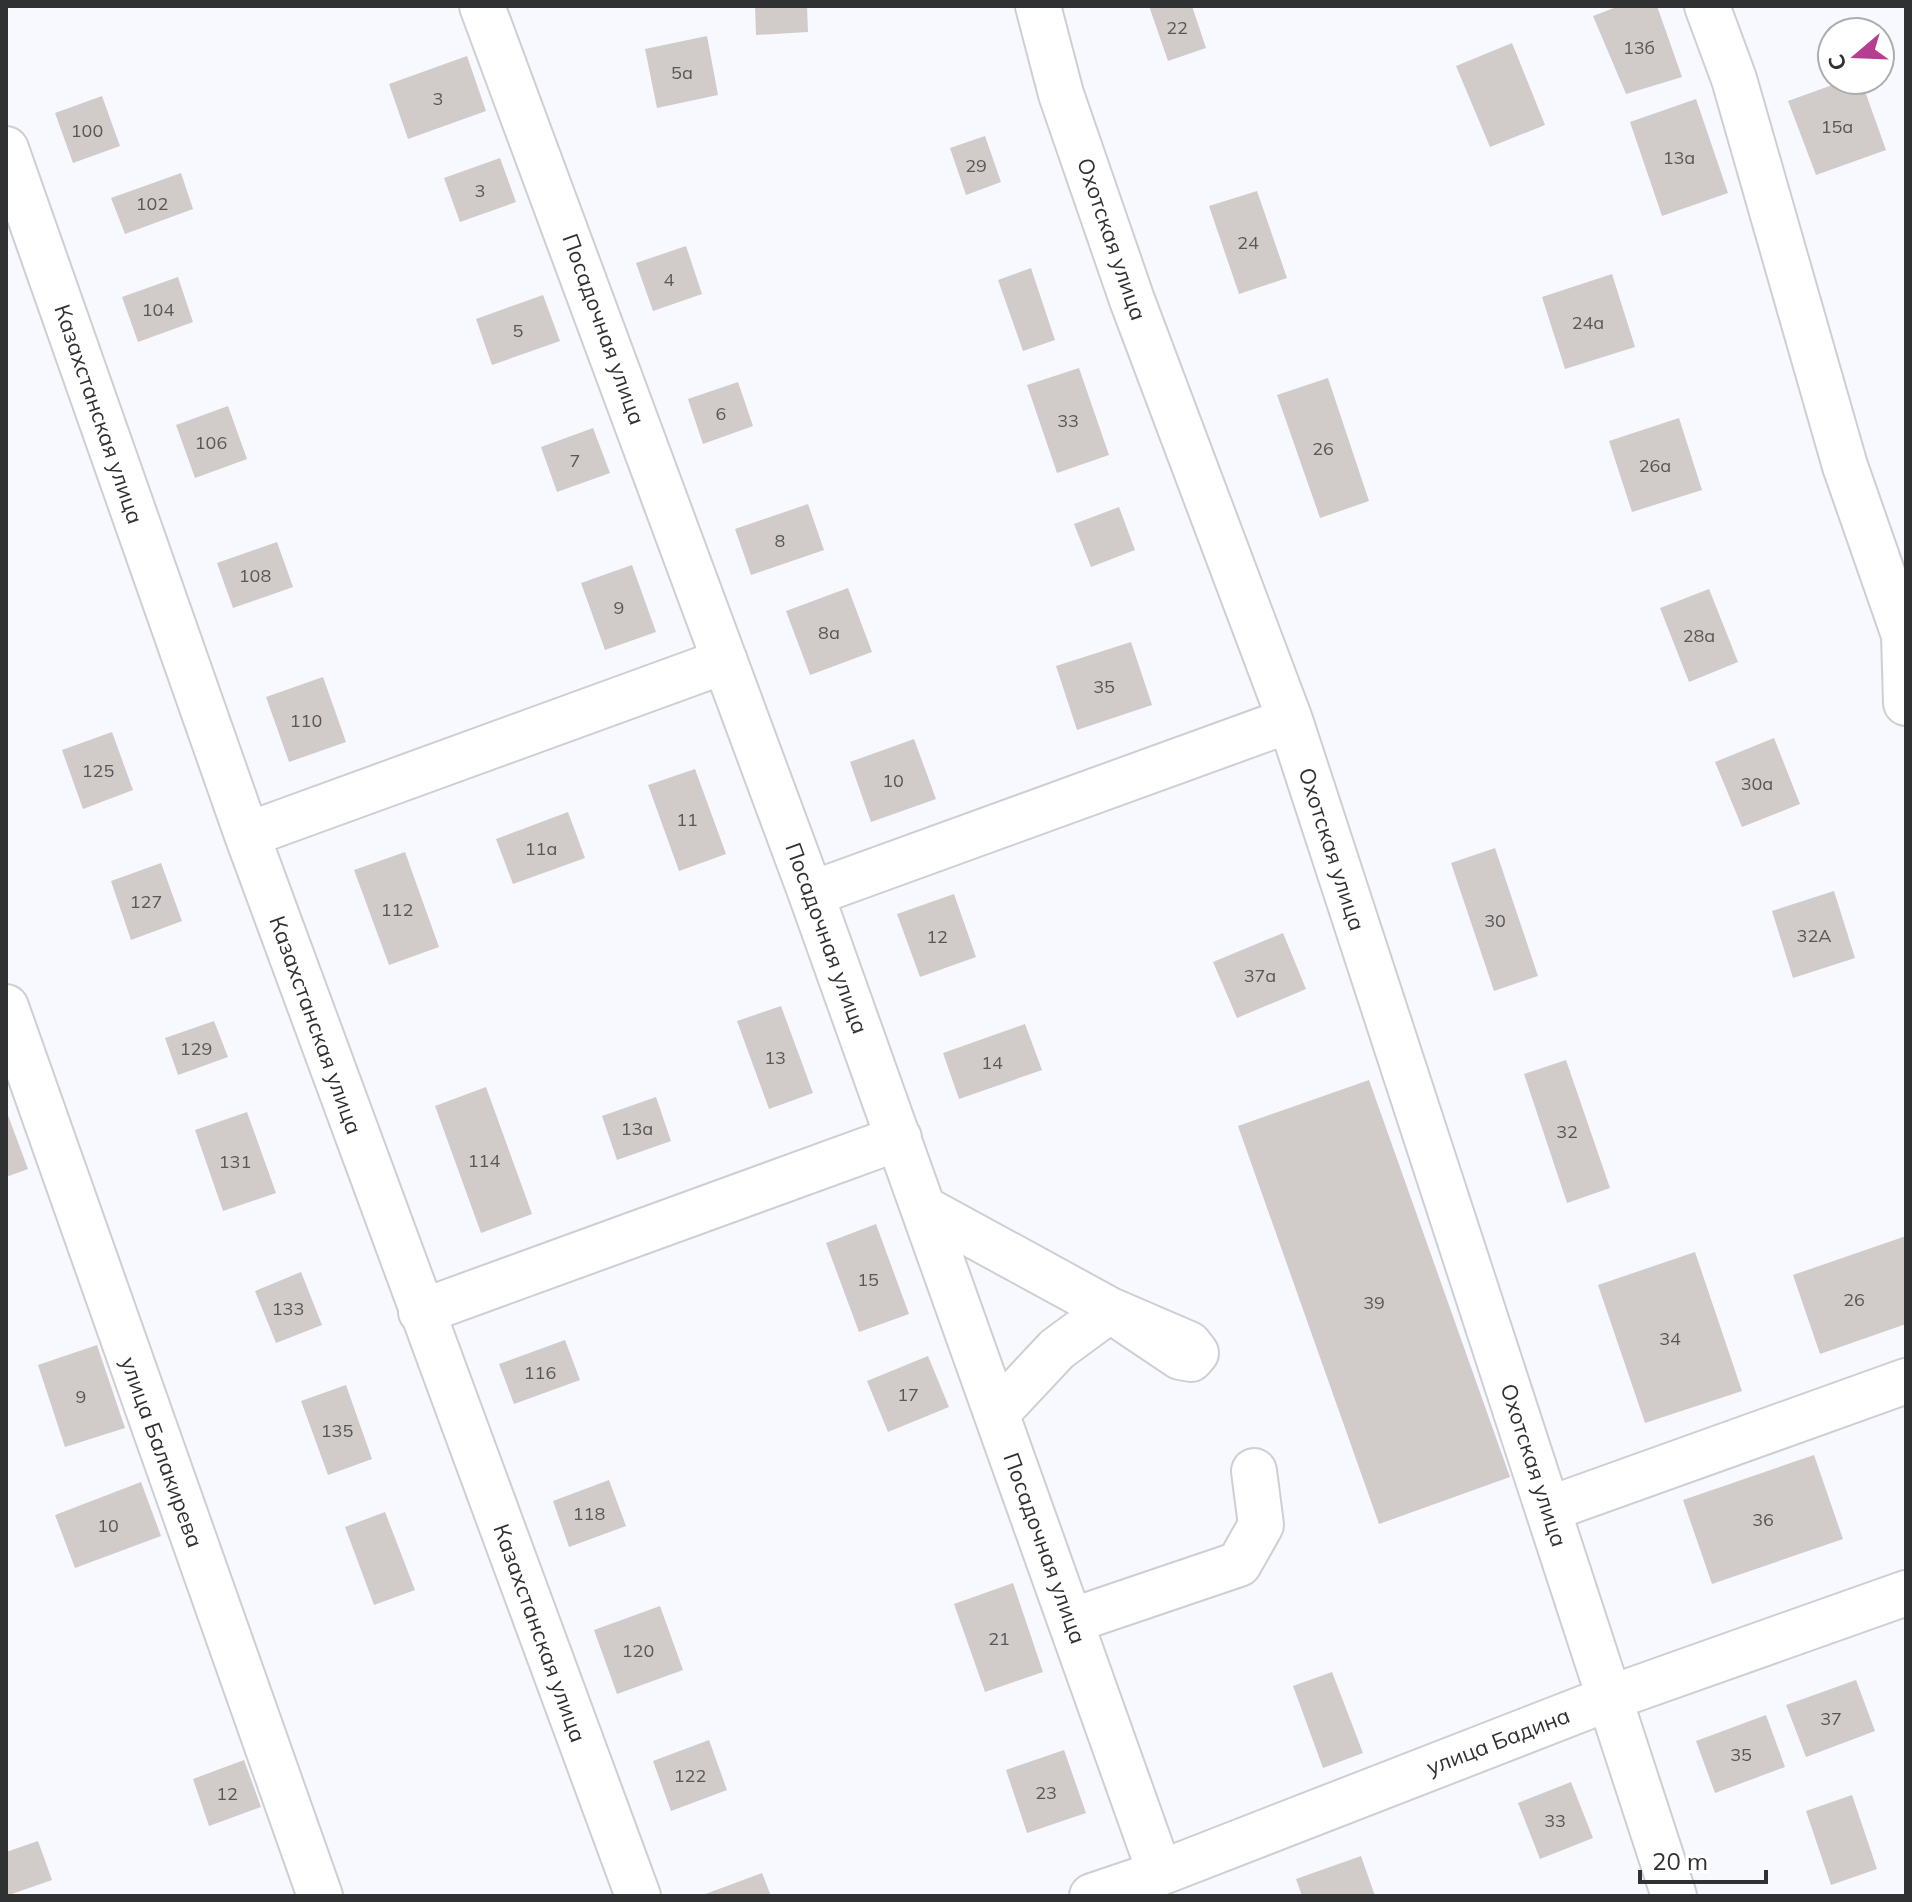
<svg xmlns="http://www.w3.org/2000/svg" width="1912" height="1902" viewBox="0 0 1912 1902" font-family="Mulish,sans-serif">
<rect width="100%" height="100%" fill="#f7f9fe"/>
<!-- building -->
<path fill="#d1cbca" d="M 755,6 L 807,6 L 808,32 L 756,35 Z
M 1149,6 L 1192,6 L 1206,48 L 1168,61 Z
M 1619,6 L 1657,6 L 1682,77 L 1626,94 L 1593,16 Z
M 707,36 L 718,95 L 657,108 L 645,49 Z
M 1512,43 L 1545,125 L 1490,147 L 1456,66 Z
M 467,56 L 486,111 L 408,139 L 389,84 Z
M 1846,80 L 1861,80 L 1886,150 L 1816,175 L 1788,101 Z
M 102,96 L 120,146 L 73,163 L 55,113 Z
M 1696,99 L 1728,193 L 1662,216 L 1630,122 Z
M 985,136 L 1001,182 L 966,195 L 950,148 Z
M 500,158 L 516,202 L 460,222 L 444,178 Z
M 181,173 L 193,209 L 125,234 L 111,198 Z
M 1257,191 L 1287,278 L 1239,294 L 1209,206 Z
M 686,246 L 702,294 L 653,311 L 636,263 Z
M 1031,268 L 1055,340 L 1023,351 L 998,280 Z
M 1612,274 L 1635,347 L 1565,369 L 1542,297 Z
M 178,277 L 193,322 L 138,342 L 122,297 Z
M 543,295 L 560,341 L 492,365 L 476,319 Z
M 1079,368 L 1109,455 L 1057,473 L 1027,385 Z
M 1328,378 L 1369,501 L 1320,518 L 1277,395 Z
M 738,382 L 753,426 L 703,444 L 688,399 Z
M 228,406 L 247,459 L 195,478 L 176,425 Z
M 1679,418 L 1702,490 L 1632,512 L 1609,441 Z
M 593,428 L 610,473 L 557,492 L 541,447 Z
M 808,504 L 824,550 L 751,575 L 735,529 Z
M 1119,507 L 1135,550 L 1091,567 L 1074,524 Z
M 277,542 L 293,587 L 233,608 L 217,563 Z
M 632,565 L 656,632 L 605,650 L 581,583 Z
M 848,588 L 872,652 L 810,675 L 786,611 Z
M 1709,589 L 1738,662 L 1689,682 L 1660,608 Z
M 1131,642 L 1152,705 L 1077,730 L 1056,666 Z
M 323,677 L 346,742 L 289,762 L 266,697 Z
M 112,732 L 133,790 L 83,809 L 62,750 Z
M 1774,738 L 1800,804 L 1742,827 L 1715,762 Z
M 914,739 L 936,799 L 871,822 L 850,762 Z
M 695,769 L 726,854 L 679,871 L 648,785 Z
M 568,812 L 585,858 L 513,884 L 496,839 Z
M 1495,848 L 1538,976 L 1494,991 L 1451,863 Z
M 405,852 L 439,947 L 389,965 L 354,870 Z
M 161,863 L 182,921 L 131,940 L 111,881 Z
M 1834,891 L 1855,958 L 1793,978 L 1772,911 Z
M 954,894 L 976,957 L 920,977 L 897,914 Z
M 1283,933 L 1306,989 L 1237,1018 L 1213,962 Z
M 781,1006 L 813,1093 L 769,1109 L 737,1021 Z
M 214,1021 L 228,1057 L 178,1075 L 165,1038 Z
M 1025,1024 L 1042,1070 L 959,1099 L 943,1053 Z
M 1566,1060 L 1610,1188 L 1567,1203 L 1524,1074 Z
M 1369,1080 L 1510,1477 L 1379,1524 L 1238,1126 Z
M 486,1087 L 532,1214 L 481,1233 L 435,1106 Z
M 656,1097 L 671,1141 L 617,1160 L 602,1116 Z
M 6,1110 L 28,1169 L 6,1177 Z
M 247,1112 L 276,1193 L 223,1211 L 195,1130 Z
M 876,1224 L 909,1314 L 859,1332 L 826,1243 Z
M 1906,1236 L 1906,1324 L 1820,1354 L 1793,1275 Z
M 1695,1252 L 1742,1391 L 1645,1423 L 1598,1285 Z
M 301,1272 L 322,1325 L 276,1343 L 255,1291 Z
M 565,1340 L 580,1380 L 514,1404 L 499,1364 Z
M 97,1345 L 125,1428 L 65,1447 L 38,1365 Z
M 928,1356 L 949,1407 L 888,1432 L 867,1381 Z
M 346,1385 L 372,1459 L 328,1475 L 301,1401 Z
M 1814,1455 L 1843,1539 L 1712,1584 L 1683,1500 Z
M 609,1480 L 626,1526 L 569,1547 L 553,1501 Z
M 141,1482 L 161,1536 L 75,1568 L 55,1515 Z
M 385,1512 L 415,1590 L 374,1605 L 345,1527 Z
M 1013,1583 L 1043,1672 L 985,1692 L 954,1604 Z
M 660,1606 L 683,1670 L 617,1694 L 594,1630 Z
M 1332,1672 L 1363,1753 L 1323,1768 L 1293,1686 Z
M 1856,1680 L 1875,1731 L 1806,1757 L 1786,1705 Z
M 1766,1715 L 1785,1767 L 1715,1793 L 1696,1741 Z
M 709,1740 L 727,1790 L 671,1811 L 653,1761 Z
M 1064,1750 L 1086,1813 L 1027,1833 L 1006,1770 Z
M 244,1760 L 261,1807 L 209,1826 L 193,1779 Z
M 1571,1782 L 1593,1838 L 1540,1859 L 1518,1803 Z
M 1852,1795 L 1877,1869 L 1831,1885 L 1806,1811 Z
M 38,1841 L 52,1880 L 6,1896 L 6,1852 Z
M 1361,1856 L 1375,1896 L 1302,1896 L 1296,1879 Z
M 762,1873 L 771,1896 L 700,1896 Z"/>
<g fill="none" stroke-linecap="round" stroke-linejoin="round">
<!-- minor casing -->
<g stroke="#cecfd4" stroke-width="48">
<path id="minor" d="M 482,6 L 811,894 L 1160,1873
M 1038,6 L 1061,94 L 1132,300 L 1290,720 L 1674,1896
M 1707,6 L 1734,79 L 1845,466 L 1904,635 L 1906,703
M 6,149 L 247,835 L 638,1896
M 247,835 L 725,661
M 811,894 L 1290,720
M 6,1007 L 320,1896
M 925,1209 L 1110,1310 L 1180,1357 L 1191,1359 L 1196,1353 L 1189,1344 L 1110,1310 L 1057,1349 L 997,1413
M 421,1312 L 899,1138
M 1549,1509 L 1906,1381
M 1071,1621 L 1239,1564 L 1261,1525 L 1254,1471
M 1092,1896 L 1160,1873 L 1610,1698 L 1906,1593"/>
</g>
<!-- minor -->
<use href="#minor" stroke="#fff" stroke-width="44"/>
</g>
<g text-anchor="middle" dominant-baseline="central" stroke-width="7" stroke-linejoin="round" paint-order="stroke">
<!-- number labels -->
<g font-size="18" fill="#585859">
<text x="1177" y="27">22</text>
<text x="1639" y="47">13б</text>
<text x="682" y="72">5а</text>
<text x="438" y="98">3</text>
<text x="1837" y="126">15а</text>
<text x="87" y="130">100</text>
<text x="1679" y="157">13а</text>
<text x="976" y="165">29</text>
<text x="480" y="190">3</text>
<text x="152" y="203">102</text>
<text x="1248" y="242">24</text>
<text x="669" y="279">4</text>
<text x="158" y="309">104</text>
<text x="1588" y="322">24а</text>
<text x="518" y="330">5</text>
<text x="721" y="413">6</text>
<text x="1068" y="420">33</text>
<text x="211" y="442">106</text>
<text x="1323" y="448">26</text>
<text x="575" y="460">7</text>
<text x="1655" y="465">26а</text>
<text x="780" y="540">8</text>
<text x="255" y="575">108</text>
<text x="619" y="607">9</text>
<text x="829" y="632">8а</text>
<text x="1699" y="635">28а</text>
<text x="1104" y="686">35</text>
<text x="306" y="720">110</text>
<text x="98" y="770">125</text>
<text x="893" y="780">10</text>
<text x="1757" y="783">30а</text>
<text x="687" y="819">11</text>
<text x="541" y="848">11a</text>
<text x="146" y="901">127</text>
<text x="397" y="909">112</text>
<text x="1495" y="920">30</text>
<text x="1814" y="935">32А</text>
<text x="937" y="936">12</text>
<text x="1260" y="975">37а</text>
<text x="196" y="1048">129</text>
<text x="775" y="1057">13</text>
<text x="992" y="1062">14</text>
<text x="637" y="1128">13а</text>
<text x="1567" y="1131">32</text>
<text x="484" y="1160">114</text>
<text x="235" y="1161">131</text>
<text x="868" y="1279">15</text>
<text x="1854" y="1299">26</text>
<text x="1374" y="1302">39</text>
<text x="288" y="1308">133</text>
<text x="1670" y="1338">34</text>
<text x="540" y="1372">116</text>
<text x="908" y="1394">17</text>
<text x="81" y="1396">9</text>
<text x="337" y="1430">135</text>
<text x="589" y="1513">118</text>
<text x="1763" y="1519">36</text>
<text x="108" y="1525">10</text>
<text x="999" y="1638">21</text>
<text x="638" y="1650">120</text>
<text x="1831" y="1718">37</text>
<text x="1741" y="1754">35</text>
<text x="690" y="1775">122</text>
<text x="1046" y="1792">23</text>
<text x="227" y="1793">12</text>
<text x="1555" y="1820">33</text>
</g>
<!-- street labels -->
<g font-size="22" fill="#303133" stroke="#fff">
<text transform="translate(1112 239) rotate(71)">Охотская улица</text>
<text transform="translate(604 329) rotate(70)">Посадочная улица</text>
<text transform="translate(99 414) rotate(71)">Казахстанская улица</text>
<text transform="translate(1332 849) rotate(72)">Охотская улица</text>
<text transform="translate(827 938) rotate(70)">Посадочная улица</text>
<text transform="translate(316 1025) rotate(70)">Казахстанская улица</text>
<text transform="translate(162 1452) rotate(70)">улица Балакирева</text>
<text transform="translate(1534 1465) rotate(72)">Охотская улица</text>
<text transform="translate(1045 1548) rotate(70)">Посадочная улица</text>
<text transform="translate(540 1633) rotate(70)">Казахстанская улица</text>
<text transform="translate(1498 1741) rotate(-21)">улица Бадина</text>
</g>
</g>
<!-- border -->
<rect width="1912" height="1902" fill="none" stroke="#303133" stroke-width="16"/>
<!-- north arrow -->
<g transform="translate(1856 56) rotate(251)"><circle r="38" fill="#ffffff" stroke="#acadad" stroke-width="2"/>
<path d="M0-6L14 30L0 20L-14 30Z" fill="#b63d90"/>
<text y="-12" font-size="22" font-weight="bold" text-anchor="middle" fill="#303133">С</text>
</g>
<!-- scale -->
<path d="M1640 1870v12h126v-12" fill="none" stroke="#303133" stroke-width="4"/>
<text x="1652" y="1870" font-size="24" fill="#303133" stroke="#ffffff" stroke-width="6" paint-order="stroke">20 m</text>
</svg>
